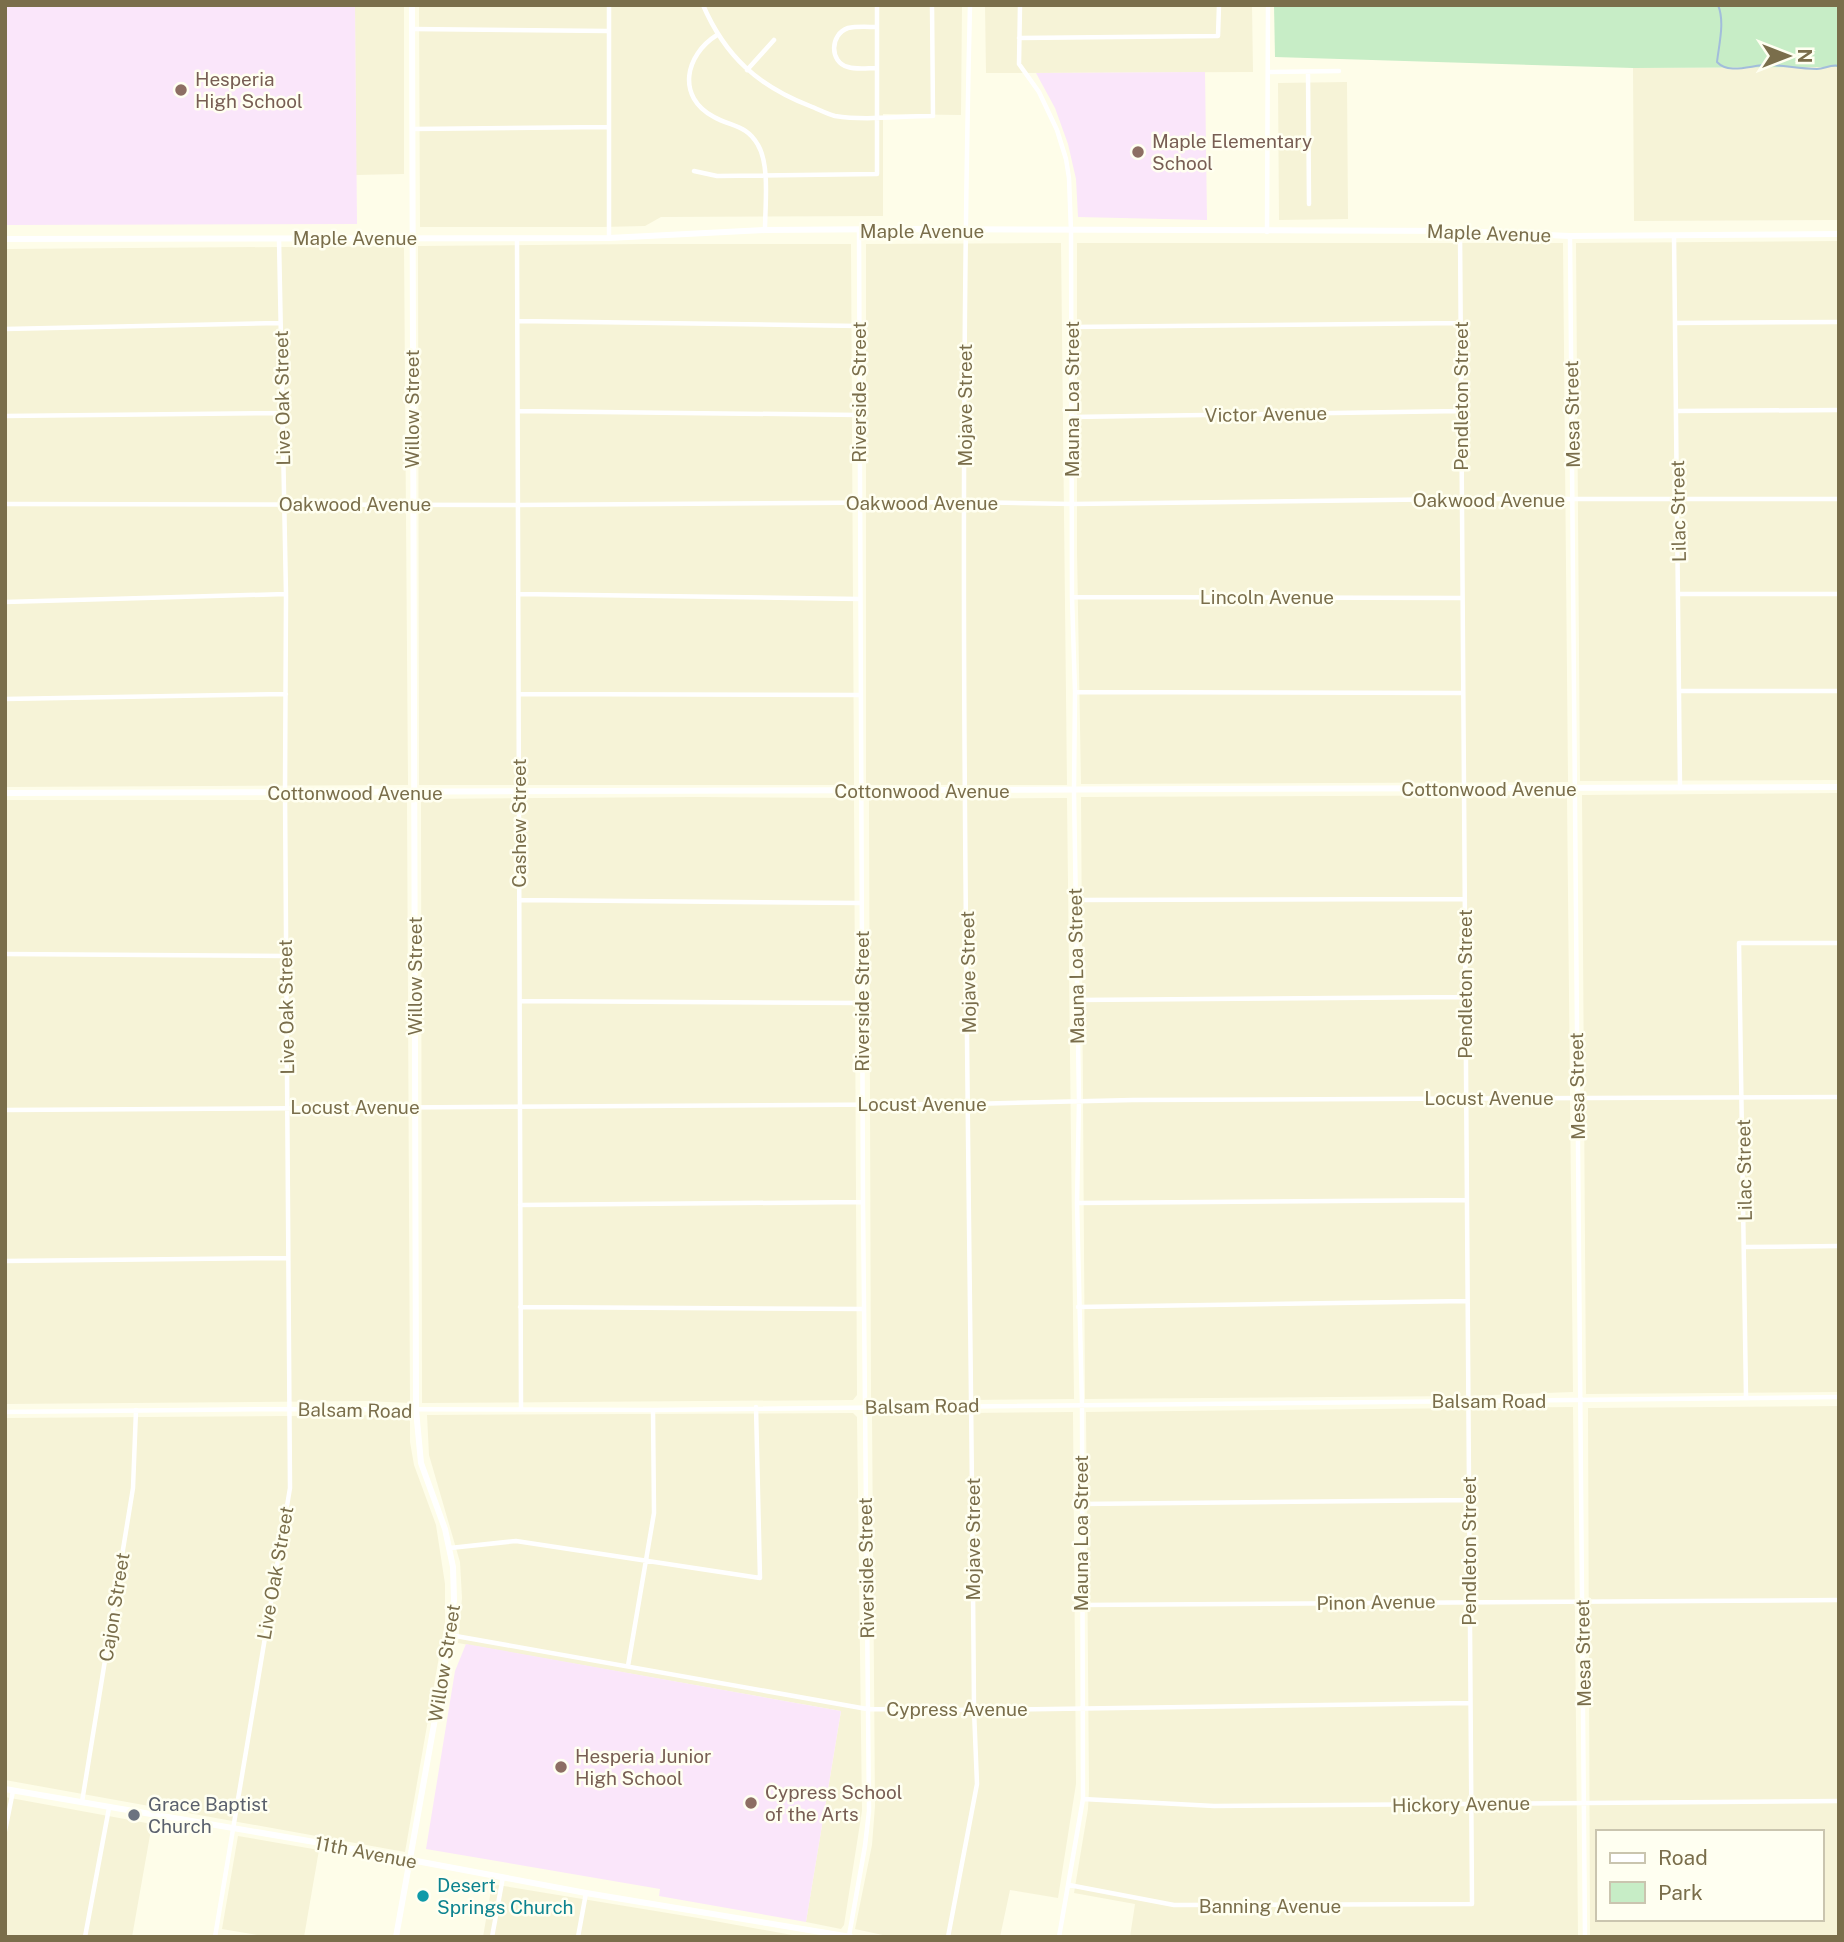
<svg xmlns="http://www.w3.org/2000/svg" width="1844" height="1942" viewBox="0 0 1844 1942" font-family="'Public Sans',sans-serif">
<rect width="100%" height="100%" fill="#fefde9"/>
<!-- residential -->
<path fill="#f6f3d7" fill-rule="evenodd" d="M 355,5 L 404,5 L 404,174 L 356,175 Z
M 419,5 L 962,5 L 961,115 L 883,114 L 883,216 L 661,217 L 645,226 L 602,227 L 420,227 Z
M 985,5 L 1252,5 L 1253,72 L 986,73 Z
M 1839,67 L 1839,220 L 1634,221 L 1633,68 Z
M 1347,82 L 1348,219 L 1279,220 L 1278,83 Z
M 1839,241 L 1839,780 L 1580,781 L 1576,243 Z
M 1061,243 L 1067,785 L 866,785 L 866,244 Z
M 1077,243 L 1563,243 L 1568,782 L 1081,784 L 1077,552 Z
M 644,244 L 851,244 L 854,785 L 419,785 L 418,246 Z
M 404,246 L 408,785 L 5,787 L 5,249 Z
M 1839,793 L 1839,1392 L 1586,1394 L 1582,795 Z
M 1567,795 L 1573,1392 L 1463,1396 L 1085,1399 L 1081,797 Z
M 697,797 L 854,798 L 857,1395 L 853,1400 L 422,1403 L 421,799 Z
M 1067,798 L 1074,1399 L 871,1401 L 869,799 Z
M 5,800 L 407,800 L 410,1403 L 365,1401 L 5,1404 Z
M 1839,1406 L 1839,1937 L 1590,1937 L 1588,1408 ZM 1597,1832 L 1821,1832 L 1821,1919 L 1597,1919 Z
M 1573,1407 L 1578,1937 L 1130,1937 L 1135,1904 L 1074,1893 L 1088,1809 L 1089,1789 L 1086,1412 Z
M 1073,1412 L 1076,1784 L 1058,1898 L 1010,1890 L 1000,1937 L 892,1937 L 855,1929 L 872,1845 L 875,1806 L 872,1414 Z
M 853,1413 L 857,1417 L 862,1811 L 844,1925 L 841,1929 L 806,1922 L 841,1711 L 458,1643 L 462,1598 L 460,1562 L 429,1455 L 427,1415 Z
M 410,1415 L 410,1442 L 414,1465 L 436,1525 L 445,1584 L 445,1622 L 405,1852 L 5,1780 L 5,1418 Z
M 5,1797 L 152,1824 L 132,1937 L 5,1937 Z
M 238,1836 L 319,1850 L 304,1937 L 269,1937 L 222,1929 Z
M 492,1884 L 698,1918 L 803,1937 L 483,1937 Z"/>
<!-- education -->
<path fill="#fae6fa" d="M 5,5 L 355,5 L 357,224 L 5,225 Z
M 1205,72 L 1207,220 L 1078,217 L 1076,179 L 1068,144 L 1055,108 L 1036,73 Z
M 466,1644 L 841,1711 L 806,1922 L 659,1896 L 660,1889 L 426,1849 L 455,1671 Z"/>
<!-- green -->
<path fill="#c7edc6" d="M 1274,5 L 1839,5 L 1839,67 L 1633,68 L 1275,57 Z"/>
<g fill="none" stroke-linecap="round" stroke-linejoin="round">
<!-- stream -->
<path stroke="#a2bddb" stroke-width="2" d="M 1718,5 C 1725,22 1719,44 1717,62 C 1730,76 1755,63 1772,65 C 1787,66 1802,69 1817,69 C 1825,69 1830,64 1839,66"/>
<!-- street -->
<path stroke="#fff" stroke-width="4.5" d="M 703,5 C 725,56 758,86 810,106 C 818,109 827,114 835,116 C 866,121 901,116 933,116 L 932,5
M 1020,5 L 1019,64 L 1039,92 L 1057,130 L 1066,159 L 1069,178 L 1071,231 L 1072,597 L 1075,692 L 1074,791 L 1079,1101 L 1077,1203 L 1082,1405 L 1083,1799 L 1059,1937
M 877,27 C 868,27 857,26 848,28 C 830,34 829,62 848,67 C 857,70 868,68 877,68
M 412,29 L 608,31
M 717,35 C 685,55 676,97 714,117 C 732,127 747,125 758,145 C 770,165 765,206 765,230
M 1019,38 L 1218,36 L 1219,5
M 747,70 L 774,40
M 1268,72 L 1339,71
M 1308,72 L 1309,204
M 412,129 L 607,127
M 694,171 L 717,176 L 877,174 L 877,5
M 1267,232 L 1268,5
M 1674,235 L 1680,788
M 1570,236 L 1585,1937
M 517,238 L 521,1408
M 609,238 L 609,5
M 518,321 L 859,326
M 1675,323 L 1839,322
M 1071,327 L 1461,323
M 5,329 L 280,323
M 518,411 L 859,415
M 1677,411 L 1839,410
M 5,416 L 282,413
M 1071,417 L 1461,411
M 5,504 L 518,505 L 965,502 L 1072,504 L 1462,499 L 1839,499
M 518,594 L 860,599
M 1680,594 L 1839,594
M 1072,597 L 1462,598
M 5,602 L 286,594
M 1680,691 L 1839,691
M 1075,692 L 1463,693
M 519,694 L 861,695
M 5,699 L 286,694
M 519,900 L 861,903
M 1075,900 L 1465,899
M 5,954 L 286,956
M 1077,1000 L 1465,997
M 520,1001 L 862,1003
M 5,1110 L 969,1104 L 1133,1100 L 1839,1097
M 1077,1203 L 1467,1200
M 520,1205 L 863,1202
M 1745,1247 L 1839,1246
M 5,1261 L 287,1258
M 520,1307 L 864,1309
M 1078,1307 L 1467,1301
M 1746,1397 L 1739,943 L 1839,943
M 5,1412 L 289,1409 L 653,1410 L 1839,1397
M 1080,1504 L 1469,1500
M 450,1548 L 516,1541 L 760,1578 L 756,1407
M 1081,1605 L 1839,1600
M 450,1635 L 867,1709 L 974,1710 L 1470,1703
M 628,1666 L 654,1513 L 653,1410
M 1083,1799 L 1214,1806 L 1839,1801
M 82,1802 L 133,1488 L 136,1410
M 5,1831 L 13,1791
M 1069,1885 L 1174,1905 L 1472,1904 L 1460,231
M 5,1936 L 6,1937
M 849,1936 L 865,1846 L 869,1811 L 863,1202 L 859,231
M 85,1937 L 109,1808
M 215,1937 L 290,1488 L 285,793 L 286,594 L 279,239
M 492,1937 L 503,1877
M 578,1937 L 586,1893
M 948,1937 L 977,1784 L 974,1710 C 970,1142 956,573 970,5"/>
<!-- secondary -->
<path stroke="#fff" stroke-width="6" d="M 5,239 L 609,238 L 765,230 L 903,229 L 1460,231 L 1570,236 L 1839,234
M 5,793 L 1839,787
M 5,1789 L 326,1844 L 586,1893 L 851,1937
M 396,1937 L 450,1635 L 454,1600 L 453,1567 L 445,1529 L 421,1463 L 416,1410 L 412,5"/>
</g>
<!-- markers -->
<g fill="#8d6e63" stroke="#fffff1" stroke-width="2.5">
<circle cx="181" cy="90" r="7"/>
<circle cx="1138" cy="152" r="7"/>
<circle cx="561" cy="1767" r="7"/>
<circle cx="751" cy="1803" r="7"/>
</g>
<circle fill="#6b7280" stroke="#fffff1" stroke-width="2.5" cx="134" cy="1815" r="7"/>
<circle fill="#0f9aa8" stroke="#fffff1" stroke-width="2.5" cx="423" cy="1896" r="7"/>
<g text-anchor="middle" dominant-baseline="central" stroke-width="5" stroke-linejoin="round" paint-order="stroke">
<!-- education labels -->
<g font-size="19" fill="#785e54" stroke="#fffff1" text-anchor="start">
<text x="195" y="79">Hesperia<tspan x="195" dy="22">High School</tspan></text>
<text x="1152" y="141">Maple Elementary<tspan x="1152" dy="22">School</tspan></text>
<text x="575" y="1756">Hesperia Junior<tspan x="575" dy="22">High School</tspan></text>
<text x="765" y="1792">Cypress School<tspan x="765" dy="22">of the Arts</tspan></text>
</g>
<!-- street labels -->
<g font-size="19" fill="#7a6e4b" stroke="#fffff1">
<text x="922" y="231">Maple Avenue</text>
<text transform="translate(1489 233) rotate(2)">Maple Avenue</text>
<text x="355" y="238">Maple Avenue</text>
<text transform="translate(859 392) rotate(-90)">Riverside Street</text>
<text transform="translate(1461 396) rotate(-90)">Pendleton Street</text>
<text transform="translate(282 398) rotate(-91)">Live Oak Street</text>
<text transform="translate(1072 399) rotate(-90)">Mauna Loa Street</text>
<text transform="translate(965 405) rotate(-90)">Mojave Street</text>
<text transform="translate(412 409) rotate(-90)">Willow Street</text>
<text transform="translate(1266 414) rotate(-1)">Victor Avenue</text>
<text transform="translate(1572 414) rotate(-91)">Mesa Street</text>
<text x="1489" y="500">Oakwood Avenue</text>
<text x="922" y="503">Oakwood Avenue</text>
<text x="355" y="504">Oakwood Avenue</text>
<text transform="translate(1678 511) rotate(-91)">Lilac Street</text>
<text x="1267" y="597">Lincoln Avenue</text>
<text x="1489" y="789">Cottonwood Avenue</text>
<text x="922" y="791">Cottonwood Avenue</text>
<text x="355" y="793">Cottonwood Avenue</text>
<text transform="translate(519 823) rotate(-90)">Cashew Street</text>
<text transform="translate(1076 966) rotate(-91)">Mauna Loa Street</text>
<text transform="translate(968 972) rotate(-91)">Mojave Street</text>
<text transform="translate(415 976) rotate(-90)">Willow Street</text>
<text transform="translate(1465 984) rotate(-90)">Pendleton Street</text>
<text transform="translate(862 1001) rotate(-90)">Riverside Street</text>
<text transform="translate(286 1007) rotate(-91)">Live Oak Street</text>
<text transform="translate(1577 1086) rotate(-91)">Mesa Street</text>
<text x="1489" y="1098">Locust Avenue</text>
<text x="922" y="1104">Locust Avenue</text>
<text x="355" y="1107">Locust Avenue</text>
<text transform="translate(1744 1170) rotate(-91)">Lilac Street</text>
<text x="1489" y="1401">Balsam Road</text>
<text transform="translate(922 1406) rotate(-1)">Balsam Road</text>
<text transform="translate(355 1410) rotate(1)">Balsam Road</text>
<text transform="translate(1081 1533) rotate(-90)">Mauna Loa Street</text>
<text transform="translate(973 1539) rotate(-90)">Mojave Street</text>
<text transform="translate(1469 1551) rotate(-90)">Pendleton Street</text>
<text transform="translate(866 1568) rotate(-91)">Riverside Street</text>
<text transform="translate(275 1573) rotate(-80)">Live Oak Street</text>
<text transform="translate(1376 1602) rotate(-1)">Pinon Avenue</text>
<text transform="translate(114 1607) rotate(-81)">Cajon Street</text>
<text transform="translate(1583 1653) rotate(-91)">Mesa Street</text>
<text transform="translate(444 1663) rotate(-81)">Willow Street</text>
<text x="957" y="1709">Cypress Avenue</text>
<text transform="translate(1461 1804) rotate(-1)">Hickory Avenue</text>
<text transform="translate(366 1852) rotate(11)">11th Avenue</text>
<text x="1270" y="1906">Banning Avenue</text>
</g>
<!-- worship labels -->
<g font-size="19" fill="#5b616d" stroke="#fffff1" text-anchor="start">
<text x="148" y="1804">Grace Baptist<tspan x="148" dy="22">Church</tspan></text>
</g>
<!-- culture labels -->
<g font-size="19" fill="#0d838f" stroke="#fffff1" text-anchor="start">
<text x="437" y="1885">Desert<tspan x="437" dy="22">Springs Church</tspan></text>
</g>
</g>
<!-- border -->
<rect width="1844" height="1942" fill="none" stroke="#7a6e4b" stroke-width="14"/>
<!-- legend -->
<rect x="1596" y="1830" width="228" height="91" fill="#fffff1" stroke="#cac5af" stroke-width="2"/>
<rect x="1610" y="1853" width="35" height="10" fill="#ffffff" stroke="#cac5af" stroke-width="2"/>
<text x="1658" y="1865" font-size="21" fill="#7a6e4b">Road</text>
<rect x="1610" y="1882" width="35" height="21" fill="#c7edc6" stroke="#cac5af" stroke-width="2"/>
<text x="1658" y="1900" font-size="21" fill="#7a6e4b">Park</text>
<!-- north arrow -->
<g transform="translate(1788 56) rotate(90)" stroke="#fffff1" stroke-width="5" paint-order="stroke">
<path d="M0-5L12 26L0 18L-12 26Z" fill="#7a6e4b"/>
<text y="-10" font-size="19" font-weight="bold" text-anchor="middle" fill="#7a6e4b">N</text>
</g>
</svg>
